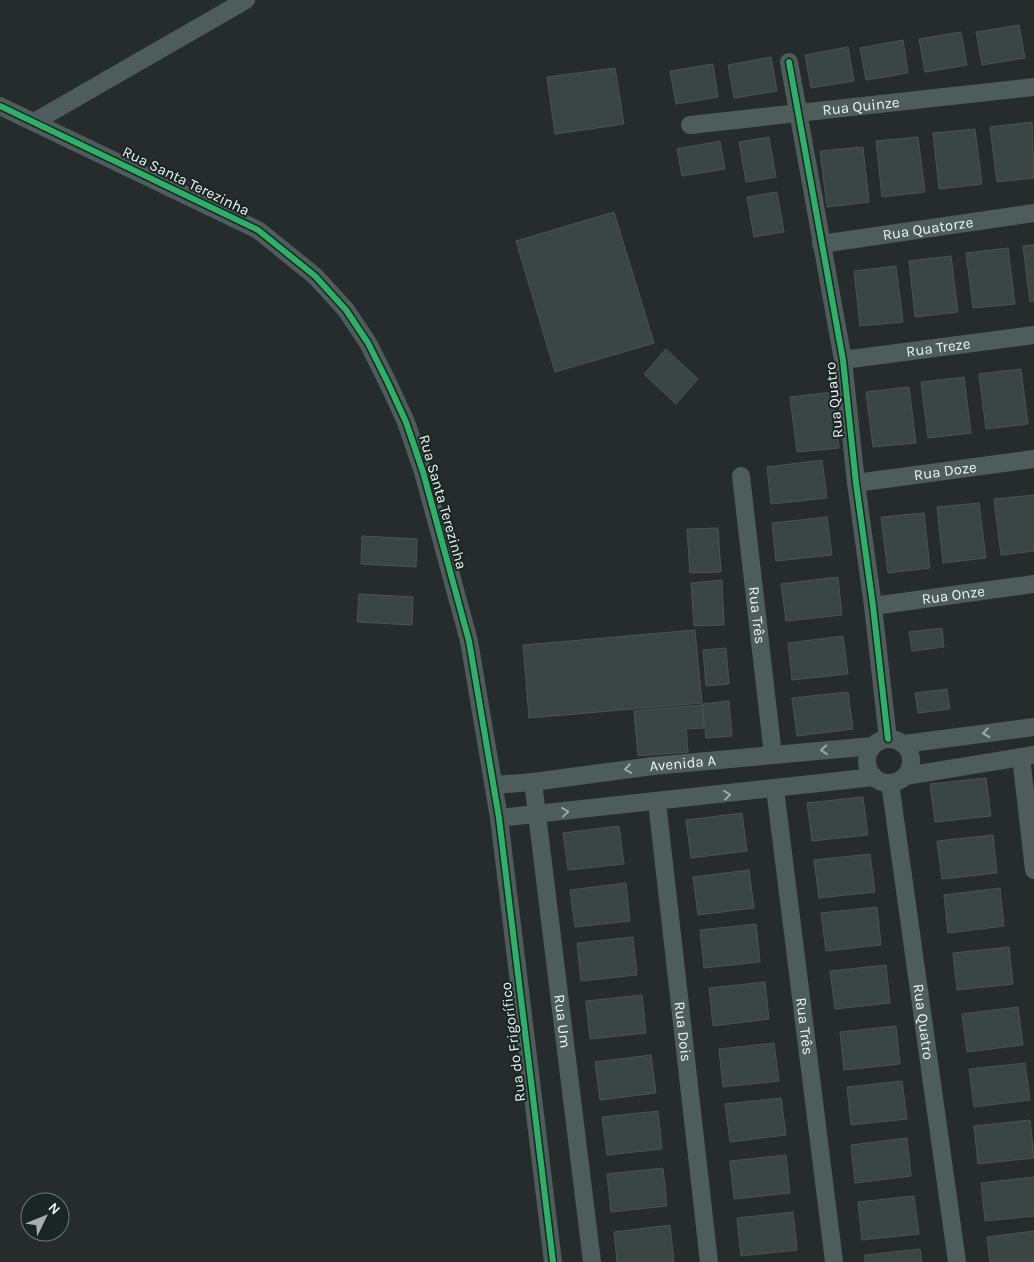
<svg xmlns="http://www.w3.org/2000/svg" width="1034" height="1262" viewBox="0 0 1034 1262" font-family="Karla,sans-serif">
<rect width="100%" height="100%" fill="#262c2c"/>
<!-- building -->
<path fill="#3b4544" stroke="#4d5252" d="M 1019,25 L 1025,58 L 982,65 L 976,32 Z
M 961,32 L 967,65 L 925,72 L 919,39 Z
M 903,40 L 908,73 L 866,80 L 860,48 Z
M 848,47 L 854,81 L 811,88 L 805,55 Z
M 771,57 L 777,91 L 734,98 L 728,65 Z
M 713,64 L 718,97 L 676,104 L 670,71 Z
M 615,68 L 624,124 L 555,134 L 547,77 Z
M 1032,122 L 1034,178 L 997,182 L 990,127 Z
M 975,129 L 982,184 L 939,189 L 933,133 Z
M 769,137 L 776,177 L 746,182 L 739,142 Z
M 918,137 L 925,192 L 882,197 L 876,141 Z
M 720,141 L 725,169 L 682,176 L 677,149 Z
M 863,147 L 869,202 L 827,207 L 820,151 Z
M 777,192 L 784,232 L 754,237 L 747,197 Z
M 614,212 L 654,343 L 555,372 L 516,241 Z
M 1034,245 L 1034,301 L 1030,302 L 1023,246 Z
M 1008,248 L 1015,304 L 973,308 L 966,253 Z
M 951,256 L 958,312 L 915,317 L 909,261 Z
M 896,266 L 903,322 L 860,326 L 854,271 Z
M 666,349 L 698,379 L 676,404 L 644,374 Z
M 1021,369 L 1028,424 L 986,429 L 979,374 Z
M 964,377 L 971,433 L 928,438 L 921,382 Z
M 909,387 L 916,443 L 873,447 L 866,392 Z
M 833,392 L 839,448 L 797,452 L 790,397 Z
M 822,460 L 827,498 L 771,504 L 767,467 Z
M 1034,495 L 1034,551 L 1001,555 L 994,499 Z
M 979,503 L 986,558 L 943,563 L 937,507 Z
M 924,513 L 930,568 L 888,573 L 881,517 Z
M 827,517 L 832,555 L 776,561 L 772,523 Z
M 718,528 L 721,572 L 690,573 L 687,529 Z
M 362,536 L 417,539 L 416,567 L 361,564 Z
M 838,577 L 842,615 L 786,621 L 781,584 Z
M 722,580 L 724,625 L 694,626 L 691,583 Z
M 359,594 L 413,597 L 412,625 L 357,622 Z
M 942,628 L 944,647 L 912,651 L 909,632 Z
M 695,630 L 702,703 L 529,718 L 523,645 Z
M 843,636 L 848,674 L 792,680 L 788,643 Z
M 726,648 L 729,684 L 706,686 L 703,650 Z
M 947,689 L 950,709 L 918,713 L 915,693 Z
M 848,692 L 853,729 L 797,736 L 792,698 Z
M 729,701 L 732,736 L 706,738 L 702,704 Z
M 702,705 L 704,728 L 686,729 L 688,752 L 638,756 L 634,711 Z
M 986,778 L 991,816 L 935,822 L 930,784 Z
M 863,797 L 868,835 L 812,841 L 807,803 Z
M 742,813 L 747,851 L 691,858 L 686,820 Z
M 619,826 L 624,864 L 568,870 L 563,833 Z
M 993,835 L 997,873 L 942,879 L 937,841 Z
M 870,854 L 875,892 L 819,898 L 814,860 Z
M 749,870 L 754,908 L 698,915 L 693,877 Z
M 626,883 L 630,921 L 575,927 L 570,890 Z
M 1000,888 L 1004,926 L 948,933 L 944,895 Z
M 877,907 L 881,945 L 826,951 L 821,913 Z
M 756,924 L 760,962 L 704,968 L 700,930 Z
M 633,937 L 637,975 L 581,981 L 577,943 Z
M 1009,947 L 1013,984 L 957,990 L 953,953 Z
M 886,965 L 890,1003 L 835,1009 L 830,971 Z
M 765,982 L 769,1019 L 713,1026 L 709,988 Z
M 642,995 L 646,1033 L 590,1039 L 586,1001 Z
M 1018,1007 L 1023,1045 L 967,1052 L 962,1014 Z
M 896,1026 L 900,1064 L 844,1070 L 840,1032 Z
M 774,1043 L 779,1081 L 723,1087 L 719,1049 Z
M 651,1055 L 656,1093 L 600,1100 L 595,1062 Z
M 1025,1063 L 1030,1100 L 974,1107 L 969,1069 Z
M 902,1081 L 907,1119 L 851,1125 L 847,1087 Z
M 781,1098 L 786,1135 L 730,1142 L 725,1104 Z
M 658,1111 L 662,1149 L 607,1155 L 602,1117 Z
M 1030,1120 L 1034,1158 L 978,1164 L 974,1126 Z
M 907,1138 L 911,1176 L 855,1183 L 851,1145 Z
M 786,1155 L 790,1193 L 734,1199 L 730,1161 Z
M 663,1168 L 667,1206 L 611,1212 L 607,1174 Z
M 1034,1177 L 1034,1216 L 985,1221 L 981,1183 Z
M 914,1196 L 919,1234 L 862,1240 L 858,1202 Z
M 793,1212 L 797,1250 L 741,1256 L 737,1218 Z
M 670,1225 L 674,1262 L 617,1262 L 614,1232 Z
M 1034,1231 L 1034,1262 L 990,1262 L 987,1237 Z
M 920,1249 L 922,1262 L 865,1262 L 865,1255 Z"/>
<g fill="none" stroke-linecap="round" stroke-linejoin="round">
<!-- street -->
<g stroke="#4e5c5b" stroke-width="18">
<path d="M 789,62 L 843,360 L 856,483 L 873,606 L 888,739"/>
<path d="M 0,106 L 258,230 L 315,276 L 346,310 L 368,343 L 388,383 L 406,422 L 423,472 L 469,641 L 499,818 L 553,1262"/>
<path d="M 34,122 L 246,0"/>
<path id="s1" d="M 690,125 L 1034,87"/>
<path id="s2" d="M 821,244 L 1034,213"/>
<path id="s3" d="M 843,360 L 1034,335"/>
<path id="s4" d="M 741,476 L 773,755"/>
<path id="s5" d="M 856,483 L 1034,459"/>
<path id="s6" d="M 873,606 L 1034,584"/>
<circle cx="889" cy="761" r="22"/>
<path d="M 904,744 L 1034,727"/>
<path d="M 1021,757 L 1034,870"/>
<path d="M 905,776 L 1034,755"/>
<path id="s7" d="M 533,782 L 592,1262"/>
<path id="s8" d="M 890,783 L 957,1262"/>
<path id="s9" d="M 494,785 L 533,782 L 653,766 L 873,746"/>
<path id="s10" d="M 775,789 L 834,1262"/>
<path id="s11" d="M 657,802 L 709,1262"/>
<path d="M 499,818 L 874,777"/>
</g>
<!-- cycleway casing -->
<g stroke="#1a2524" stroke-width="9">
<path id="cycleway" d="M 789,62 L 843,360 L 856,483 L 873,606 L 888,739
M 0,106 L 258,230 L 315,276 L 346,310 L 368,343 L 388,383 L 406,422 L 423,472 L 469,641 L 499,818 L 553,1262"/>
</g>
<!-- cycleway -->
<use href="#cycleway" stroke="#2db169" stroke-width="6"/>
</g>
<!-- one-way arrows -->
<defs><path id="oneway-chevron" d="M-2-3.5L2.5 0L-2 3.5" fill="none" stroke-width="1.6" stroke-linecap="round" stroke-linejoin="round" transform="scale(1.25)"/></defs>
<g stroke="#9da8a7">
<use href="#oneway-chevron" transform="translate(986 733) rotate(172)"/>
<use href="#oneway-chevron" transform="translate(824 750) rotate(175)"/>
<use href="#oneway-chevron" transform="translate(628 769) rotate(172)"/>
<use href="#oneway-chevron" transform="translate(727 795) rotate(-6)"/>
<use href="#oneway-chevron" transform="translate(565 812) rotate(-6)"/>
</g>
<g text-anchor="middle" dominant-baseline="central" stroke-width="4" stroke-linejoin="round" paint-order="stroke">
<!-- street labels -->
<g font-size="15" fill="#ecf4f3" stroke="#1a2524">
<text stroke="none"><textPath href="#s1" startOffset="172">Rua Quinze</textPath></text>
<text transform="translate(186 181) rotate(26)">Rua Santa Terezinha</text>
<text stroke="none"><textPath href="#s2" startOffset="108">Rua Quatorze</textPath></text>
<text stroke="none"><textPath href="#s3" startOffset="96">Rua Treze</textPath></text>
<text transform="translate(834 400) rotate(-96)">Rua Quatro</text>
<text stroke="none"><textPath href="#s5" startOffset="90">Rua Doze</textPath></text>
<text transform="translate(443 502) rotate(74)">Rua Santa Terezinha</text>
<text stroke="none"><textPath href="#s6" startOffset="81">Rua Onze</textPath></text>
<text stroke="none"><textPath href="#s4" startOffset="140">Rua Três</textPath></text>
<text stroke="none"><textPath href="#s9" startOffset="190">Avenida A</textPath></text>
<text stroke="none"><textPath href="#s7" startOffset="241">Rua Um</textPath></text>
<text stroke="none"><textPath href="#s8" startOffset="241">Rua Quatro</textPath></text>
<text stroke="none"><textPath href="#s10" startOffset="239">Rua Três</textPath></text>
<text stroke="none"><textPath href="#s11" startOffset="231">Rua Dois</textPath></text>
<text transform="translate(513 1042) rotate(-97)">Rua do Frigorífico</text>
</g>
</g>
<!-- north arrow -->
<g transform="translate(45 1217) rotate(47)"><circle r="24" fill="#1a2524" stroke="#6e7877"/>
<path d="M0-4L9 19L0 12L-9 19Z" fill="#a7aead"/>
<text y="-8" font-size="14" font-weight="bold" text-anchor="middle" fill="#ecf4f3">N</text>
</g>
</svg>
